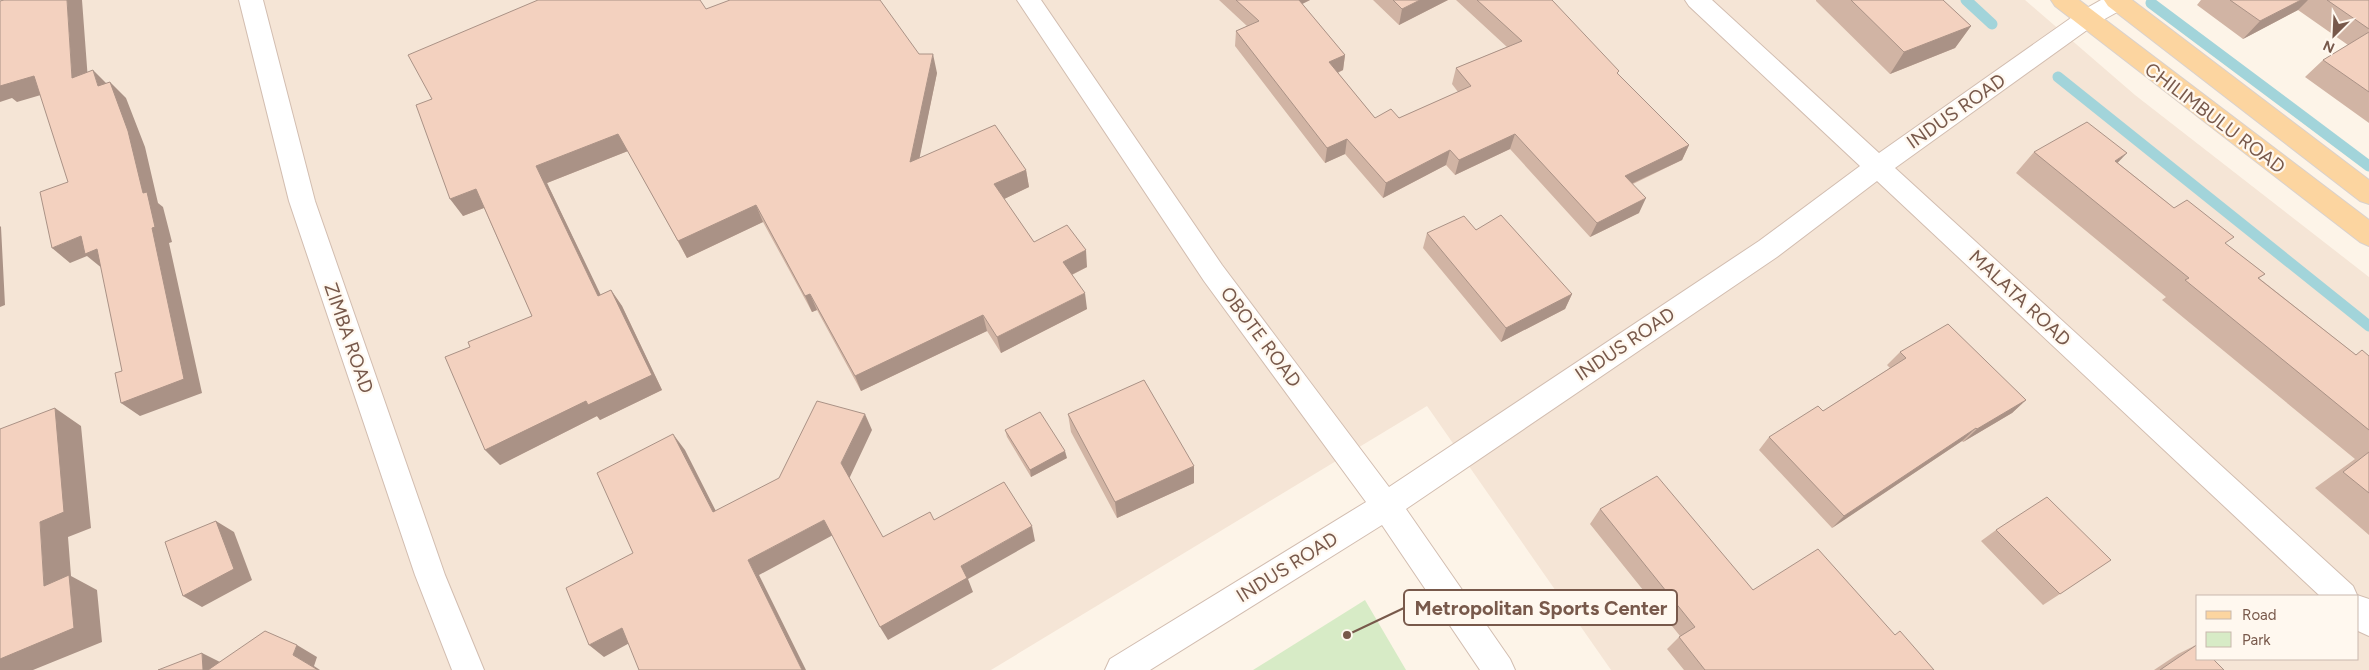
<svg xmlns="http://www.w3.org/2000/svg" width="2369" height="670" viewBox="0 0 2369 670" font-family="Figtree,sans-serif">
<rect width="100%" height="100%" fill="#fdf4e8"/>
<!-- residential -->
<path fill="#f5e5d6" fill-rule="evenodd" d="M 0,0 L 2025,0 L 2135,95 L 2369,277 L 2369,670 L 1611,670 L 1427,406 L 991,670 L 0,670 ZM 2198,596 L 2358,596 L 2358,659 L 2198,659 Z"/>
<!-- green -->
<path fill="#d7ebc6" d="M 1365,600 L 1406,670 L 1253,670 Z"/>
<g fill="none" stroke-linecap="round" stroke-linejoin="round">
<!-- stream -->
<path stroke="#a2d4da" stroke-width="11" d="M 1966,0 L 1992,24
M 2151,3 L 2369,166
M 2058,77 L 2369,326"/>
<!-- minor casing -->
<g stroke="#d2bdb0" stroke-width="2">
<path id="minor" d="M 239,0 L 263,0 L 315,201 L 445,575 L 484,670 L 452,670 L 415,575 L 289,201 Z
M 1017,0 L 1041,0 L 1222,265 L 1389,487 L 1759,241 L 1860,166 L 1689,6 L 1685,0 L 1712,0 L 1879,153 L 2078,13 L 2101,0 L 2132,0 L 2128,6 L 2094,25 L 1895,168 L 2353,586 L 2357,595 L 2369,599 L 2369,636 L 2358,631 L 2358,596 L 2320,596 L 1877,181 L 1777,257 L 1406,509 L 1510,659 L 1515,670 L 1480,670 L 1382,525 L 1150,670 L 1105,670 L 1110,659 L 1366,502 L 1204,281 Z"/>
</g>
<!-- major casing -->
<g stroke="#d9d1cd" stroke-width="2">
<path id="major" d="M 2051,0 L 2079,0 L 2369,220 L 2369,246 L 2360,242 L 2055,6 Z
M 2104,0 L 2132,0 L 2369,180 L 2369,204 L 2360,201 L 2108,6 Z"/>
</g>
<!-- minor -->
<use href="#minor" fill="#fff" fill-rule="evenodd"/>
<!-- major -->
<use href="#major" fill="#fcd5a0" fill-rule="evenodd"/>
</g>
<!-- wall -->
<path fill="#d1b4a4" d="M 1219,0 L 1310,0 L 1302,4 L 1345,55 L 1343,70 L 1338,73 L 1375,118 L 1399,118 L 1458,92 L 1452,84 L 1456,68 L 1507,47 L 1456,0 L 1552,0 L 1618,74 L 1689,145 L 1682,160 L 1633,184 L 1639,213 L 1590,237 L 1510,149 L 1455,175 L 1446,165 L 1383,198 L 1345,154 L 1325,163 L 1235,46 L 1236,31 L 1247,26 Z
M 1373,0 L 1448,0 L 1399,25 Z
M 1816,0 L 1943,0 L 1971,26 L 1955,48 L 1890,74 L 1816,1 Z
M 2201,0 L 2369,0 L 2369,123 L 2305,77 L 2323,60 L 2348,45 L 2298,10 L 2243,39 L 2197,5 Z
M 706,9 L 919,54 L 937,73 L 919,158 L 1026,170 L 1029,187 L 1004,199 L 1034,242 L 1087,267 L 1072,275 L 1087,309 L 1001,353 L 987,331 L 861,391 L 817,310 L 812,312 L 763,222 L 687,258 L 628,151 L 547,183 L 600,295 L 611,290 L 622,306 L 662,390 L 600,420 L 597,416 L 500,465 L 470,347 L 532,316 L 484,208 L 463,216 L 432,99 Z
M 2034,152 L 2118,163 L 2174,208 L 2226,244 L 2265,274 L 2259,278 L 2356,355 L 2369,356 L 2369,535 L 2315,488 L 2355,459 L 2162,300 L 2166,297 L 2016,173 Z
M 1476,230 L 1572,294 L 1565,309 L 1501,342 L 1423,248 L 1427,233 Z
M 1900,352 L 2026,400 L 2012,413 L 1963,442 L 1962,441 L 1832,528 L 1759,450 L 1769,437 L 1823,411 L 1890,368 L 1887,365 Z
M 1068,414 L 1194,466 L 1194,483 L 1117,518 L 1071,432 Z
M 1005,430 L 1067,458 L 1031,477 L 1007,437 Z
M 1600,509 L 1753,590 L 1895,635 L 1934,670 L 1684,670 L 1667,649 L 1680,636 L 1590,524 Z
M 1996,530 L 2060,594 L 2043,605 L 1981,541 Z
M 2198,644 L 2224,670 L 2154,670 L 2178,654 Z"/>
<!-- shaded-wall -->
<path fill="#aa9286" d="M 67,0 L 82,0 L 89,94 L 72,78 Z
M 1292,0 L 1310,0 L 1292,9 Z
M 1420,0 L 1448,0 L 1399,25 L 1402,9 Z
M 2301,0 L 2308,0 L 2298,10 L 2243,39 L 2260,21 Z
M 1971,26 L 1955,48 L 1890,74 L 1904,52 Z
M 933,54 L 937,73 L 915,180 L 910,162 Z
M 1345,55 L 1343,70 L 1327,77 L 1329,62 Z
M 93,70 L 109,86 L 98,86 Z
M 34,76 L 51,92 L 17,102 L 12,98 L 0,102 L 0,82 Z
M 110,82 L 126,98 L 145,147 L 158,203 L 163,207 L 172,242 L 169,243 L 202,393 L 140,416 L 121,403 L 152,228 L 143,193 Z
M 618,134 L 628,151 L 547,183 L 609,312 L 598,296 L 536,166 Z
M 1515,134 L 1510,149 L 1455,175 L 1459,160 Z
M 1347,139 L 1345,154 L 1325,163 L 1327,148 Z
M 1689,145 L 1682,160 L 1618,190 L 1625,176 Z
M 1450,150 L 1446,165 L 1383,198 L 1386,183 Z
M 2127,153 L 2107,174 L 2115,161 Z
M 1026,170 L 1029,187 L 998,202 L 994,184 Z
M 476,189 L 489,206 L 463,216 L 450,199 Z
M 1646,198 L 1639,213 L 1590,237 L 1597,223 Z
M 756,205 L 763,222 L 687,258 L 678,241 Z
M 0,226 L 1,227 L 5,305 L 0,307 Z
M 81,236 L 115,264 L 103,269 L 87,256 L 70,263 L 52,248 Z
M 1086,250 L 1087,267 L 1065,278 L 1063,262 Z
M 611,290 L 622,306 L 662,390 L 600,420 L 597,416 L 500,465 L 485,450 Z
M 1085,293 L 1087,309 L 1001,353 L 997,337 Z
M 810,294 L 817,310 L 812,312 L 805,296 Z
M 1572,294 L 1565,309 L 1501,342 L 1506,328 Z
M 983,315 L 987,331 L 861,391 L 855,376 Z
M 2026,400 L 2012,413 L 1963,442 L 1977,429 Z
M 55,408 L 81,426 L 91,528 L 68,537 L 71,576 L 97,590 L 102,642 L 33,670 L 0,670 L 0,659 L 44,586 L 40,522 Z
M 865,414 L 872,430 L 849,479 L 841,463 Z
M 1976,428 L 1962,441 L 1832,528 L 1844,516 Z
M 673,434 L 685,450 L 724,527 L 713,512 Z
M 1065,451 L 1067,458 L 1031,477 L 1030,470 Z
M 1194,466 L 1194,483 L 1117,518 L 1115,502 Z
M 824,520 L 833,535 L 759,575 L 806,670 L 802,670 L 748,560 Z
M 216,521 L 234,532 L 252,580 L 202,607 L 183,596 Z
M 1032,526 L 1035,541 L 968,579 L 973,592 L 888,640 L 880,627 L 961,566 Z
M 622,628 L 635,640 L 604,657 L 589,645 Z
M 297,645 L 317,657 L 314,666 L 320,670 L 318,670 L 293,655 Z
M 202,653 L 224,664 L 225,670 L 203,670 Z"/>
<!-- building -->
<path fill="#f3d1bf" stroke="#aa9286" d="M 4,0 L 67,0 L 72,78 L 93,70 L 98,86 L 110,82 L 128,131 L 143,193 L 147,192 L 155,227 L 152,228 L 184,379 L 121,403 L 115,373 L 122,371 L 97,249 L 85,254 L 81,236 L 52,248 L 40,192 L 68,182 L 34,76 L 0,86 L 0,1 Z
M 538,0 L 700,0 L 706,9 L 730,0 L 880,0 L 919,54 L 933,54 L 910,162 L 995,125 L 1026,170 L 994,184 L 1034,242 L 1067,225 L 1086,250 L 1063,262 L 1085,293 L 997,337 L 983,315 L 855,376 L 810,294 L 805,296 L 756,205 L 678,241 L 618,134 L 536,166 L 598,296 L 611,290 L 652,375 L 588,405 L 586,401 L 485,450 L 445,357 L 470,347 L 468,342 L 532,316 L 476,189 L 450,199 L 416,105 L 432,99 L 408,55 Z
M 1236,0 L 1299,0 L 1345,55 L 1329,62 L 1375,118 L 1391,109 L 1399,118 L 1471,86 L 1456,68 L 1522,41 L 1477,0 L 1552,0 L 1619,71 L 1617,73 L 1689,145 L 1625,176 L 1646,198 L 1597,223 L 1515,134 L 1459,160 L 1450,150 L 1386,183 L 1347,139 L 1327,148 L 1236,31 L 1259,21 Z
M 1393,0 L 1420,0 L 1402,9 Z
M 1851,0 L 1943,0 L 1971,26 L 1904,52 Z
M 2230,0 L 2301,0 L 2260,21 Z
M 2327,0 L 2369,0 L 2369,29 Z
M 2369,32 L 2369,92 L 2323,60 Z
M 2087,122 L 2127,153 L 2115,161 L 2174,208 L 2187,200 L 2234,237 L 2225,243 L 2265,274 L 2258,278 L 2356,355 L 2362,350 L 2369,356 L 2369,430 L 2185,280 L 2189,278 L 2034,152 Z
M 1501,215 L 1572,294 L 1506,328 L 1427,233 L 1464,216 L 1476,230 Z
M 1948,324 L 2026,400 L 1977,429 L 1976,428 L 1844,516 L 1769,437 L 1818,406 L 1823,411 L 1906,358 L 1900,352 Z
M 1144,380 L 1194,466 L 1115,502 L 1068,414 Z
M 817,401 L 865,414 L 841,463 L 883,537 L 930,512 L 934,520 L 1004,482 L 1032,526 L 961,566 L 967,578 L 880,627 L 824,520 L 748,560 L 802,670 L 639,670 L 622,628 L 589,645 L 566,588 L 633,553 L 597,473 L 673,434 L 713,512 L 779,478 Z
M 55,408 L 64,512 L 40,522 L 44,586 L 69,575 L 74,628 L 0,659 L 0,429 Z
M 1040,412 L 1065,451 L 1030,470 L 1005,430 Z
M 2369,452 L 2369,493 L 2343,472 Z
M 1657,476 L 1753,590 L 1818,549 L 1895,635 L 1900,631 L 1934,670 L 1705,670 L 1679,637 L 1695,627 L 1600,509 Z
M 2047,497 L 2111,560 L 2060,594 L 1996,530 Z
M 216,521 L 234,569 L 183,596 L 165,542 Z
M 265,631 L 297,645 L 293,655 L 318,670 L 208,670 Z
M 2198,644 L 2198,659 L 2213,659 L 2224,670 L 2160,670 Z
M 202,653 L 203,670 L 158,670 Z"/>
<g text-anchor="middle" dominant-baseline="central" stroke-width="4.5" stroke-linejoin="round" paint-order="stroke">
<!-- street labels -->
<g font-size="19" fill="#78594b" stroke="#fff8ef">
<text transform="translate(1956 111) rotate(-35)">INDUS ROAD</text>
<text transform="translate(2215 118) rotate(37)">CHILIMBULU ROAD</text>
<text transform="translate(2020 298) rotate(43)">MALATA ROAD</text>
<text transform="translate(1261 337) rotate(53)">OBOTE ROAD</text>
<text transform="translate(349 338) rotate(71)">ZIMBA ROAD</text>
<text transform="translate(1625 344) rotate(-34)">INDUS ROAD</text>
<text transform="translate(1287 567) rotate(-32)">INDUS ROAD</text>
</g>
</g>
<!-- callouts -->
<path fill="none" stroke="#78594b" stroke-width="2" d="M1347 635L1404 608"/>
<circle fill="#78594b" stroke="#fff8ef" stroke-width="2" cx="1347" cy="635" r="5"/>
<rect fill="#fff8ef" stroke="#78594b" stroke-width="2" x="1404" y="590" width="273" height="35" rx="5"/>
<g font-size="20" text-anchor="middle" font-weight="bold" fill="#78594b">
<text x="1541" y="615">Metropolitan Sports Center</text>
</g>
<!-- legend -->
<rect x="2196" y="595" width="162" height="65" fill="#fff8ef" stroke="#c9b8ad"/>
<rect x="2206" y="611" width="25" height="8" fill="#fcd5a0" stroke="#c9b8ad"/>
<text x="2242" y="620" font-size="15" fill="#78594b">Road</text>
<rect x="2206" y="632" width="25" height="15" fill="#d7ebc6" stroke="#c9b8ad"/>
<text x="2242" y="645" font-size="15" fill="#78594b">Park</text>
<!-- north arrow -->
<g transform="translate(2334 35) rotate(204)" stroke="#fff8ef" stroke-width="4" paint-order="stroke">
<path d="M0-4L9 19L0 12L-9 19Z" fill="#78594b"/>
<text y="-8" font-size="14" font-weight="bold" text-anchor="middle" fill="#78594b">N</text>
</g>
</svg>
